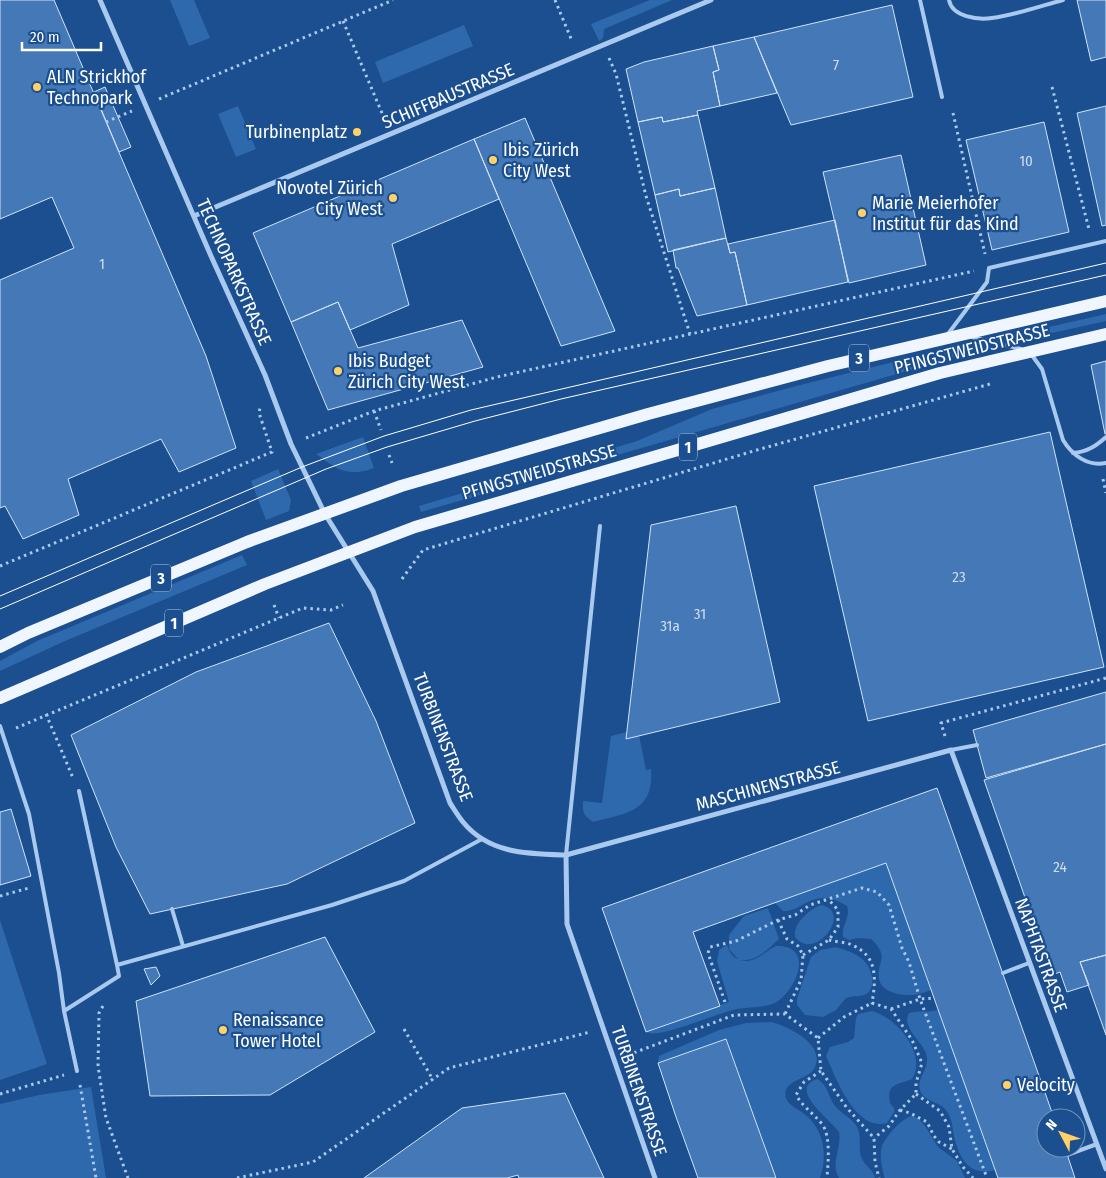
<svg xmlns="http://www.w3.org/2000/svg" width="1106" height="1178" viewBox="0 0 1106 1178" font-family="'Fira Sans Condensed',sans-serif">
<rect width="100%" height="100%" fill="#1b4f8f"/>
<!-- green -->
<path fill="#2e69ad" d="M 170,0 L 194,0 L 210,38 L 189,46 Z
M 650,0 L 672,0 L 604,29 L 603,38 L 599,41 L 591,24 Z
M 464,25 L 473,46 L 383,83 L 375,62 Z
M 238,106 L 256,149 L 236,157 L 218,114 Z
M 1106,314 L 1106,321 L 1007,343 L 1005,340 L 1005,337 Z
M 954,347 L 967,348 L 969,353 L 421,512 L 419,506 L 637,441 L 712,409 L 796,386 Z
M 363,437 L 374,468 C 347,478 337,469 316,454 Z
M 278,469 L 291,500 L 289,511 L 266,520 L 251,481 Z
M 242,555 L 247,565 L 65,641 L 0,671 L 0,661 L 37,641 Z
M 627,732 L 626,739 L 639,735 L 646,770 L 651,769 C 654,812 627,813 593,822 C 584,816 582,812 583,801 L 602,803 L 611,736 Z
M 886,863 L 931,990 C 925,992 918,995 912,995 C 901,996 881,992 879,979 C 876,961 891,958 871,939 L 858,938 L 849,940 L 843,937 C 841,925 851,918 847,906 C 831,896 818,895 802,905 C 795,909 791,911 783,911 L 775,903 Z
M 821,905 C 854,911 815,963 795,937 C 793,923 809,910 821,905 Z
M 768,908 L 779,939 C 766,951 756,962 739,960 C 754,965 763,952 776,946 C 814,945 798,987 778,1001 C 768,1008 750,1007 737,1009 C 718,1013 663,1037 649,1033 L 648,1032 L 729,1002 L 717,961 L 719,950 L 727,945 C 729,951 732,957 738,959 L 729,949 L 729,935 L 744,916 Z
M 0,920 L 47,1064 L 0,1080 Z
M 836,947 C 853,952 869,958 872,977 C 873,983 872,988 869,992 C 863,998 853,995 846,998 L 836,1010 L 823,1017 L 805,1015 L 797,1005 L 797,999 L 811,957 L 820,950 Z
M 938,1010 L 940,1014 L 995,1170 C 970,1177 959,1159 954,1136 C 952,1126 952,1116 944,1108 C 937,1101 923,1101 920,1090 C 916,1078 931,1069 926,1053 C 921,1041 901,1026 909,1013 C 918,1010 928,1013 938,1010 Z
M 872,1011 C 896,1017 928,1054 912,1079 C 898,1085 886,1083 890,1103 L 894,1108 L 894,1112 L 887,1123 C 855,1132 836,1078 826,1056 L 830,1047 L 848,1042 L 854,1038 L 856,1018 L 858,1014 Z
M 772,1022 C 789,1027 825,1044 815,1067 C 809,1081 781,1079 786,1098 C 788,1105 798,1109 803,1113 C 824,1128 828,1155 820,1178 L 776,1178 L 726,1039 L 658,1063 L 659,1056 L 719,1030 L 746,1023 Z
M 817,1079 C 828,1084 828,1098 836,1107 C 843,1115 857,1121 859,1132 C 861,1141 858,1150 862,1159 C 866,1167 873,1169 875,1178 L 839,1178 C 830,1163 842,1148 839,1132 C 831,1120 787,1089 817,1079 Z
M 91,1087 L 106,1178 L 0,1178 L 0,1104 L 39,1095 Z
M 912,1116 L 919,1119 L 925,1126 L 938,1147 L 957,1161 L 965,1178 L 885,1178 C 882,1170 879,1155 882,1146 C 886,1136 902,1118 912,1116 Z"/>
<!-- building -->
<path fill="#4478b7" stroke="#cfe3fa" d="M 0,0 L 54,0 L 206,356 L 236,448 L 179,472 L 161,439 L 68,479 L 79,515 L 23,539 L 5,506 L 0,508 L 0,280 L 74,248 L 52,197 L 0,219 Z
M 1077,0 L 1106,0 L 1106,57 L 1091,61 Z
M 892,5 L 913,97 L 791,125 L 754,37 Z
M 754,37 L 777,93 L 720,106 L 713,72 L 719,70 L 713,46 Z
M 713,46 L 719,70 L 713,72 L 720,106 L 697,111 L 698,115 L 663,122 L 662,117 L 638,122 L 626,69 L 644,62 Z
M 105,87 L 131,147 L 119,152 L 94,92 Z
M 1106,106 L 1106,225 L 1102,226 L 1077,113 Z
M 698,115 L 715,188 L 680,196 L 679,189 L 655,195 L 638,122 L 662,117 L 663,122 Z
M 525,118 L 615,331 L 561,346 L 474,139 Z
M 1044,122 L 1069,232 L 992,250 L 966,140 Z
M 474,139 L 499,199 L 392,244 L 409,305 L 350,330 L 338,302 L 291,322 L 253,233 Z
M 901,155 L 926,265 L 849,283 L 823,172 Z
M 715,188 L 726,238 L 668,252 L 655,195 L 679,189 L 680,196 Z
M 835,220 L 848,282 L 747,305 L 735,252 L 730,253 L 728,244 Z
M 726,238 L 730,253 L 735,252 L 747,305 L 697,316 L 678,268 L 676,268 L 673,250 Z
M 338,302 L 358,348 L 462,320 L 483,367 L 328,410 L 291,322 Z
M 1106,361 L 1106,434 L 1105,434 L 1091,365 Z
M 1050,432 L 1104,667 L 868,721 L 814,486 Z
M 736,506 L 780,702 L 626,739 L 651,525 Z
M 329,623 L 376,721 L 415,823 L 287,884 L 150,914 L 116,847 L 71,735 L 196,672 Z
M 1106,692 L 1106,744 L 986,778 L 973,730 Z
M 1106,744 L 1106,955 L 1080,962 L 1089,985 L 1067,992 L 1060,972 L 1052,975 L 984,780 Z
M 937,788 L 1054,1118 L 1046,1118 L 1046,1148 L 1065,1148 L 1075,1178 L 998,1178 L 886,863 L 693,932 L 720,1006 L 646,1032 L 602,908 Z
M 11,809 L 31,876 L 0,885 L 0,812 Z
M 325,937 L 375,1032 L 270,1095 L 150,1096 L 136,1001 Z
M 1106,955 L 1106,1035 L 1080,962 Z
M 156,967 L 160,976 L 151,985 L 144,969 Z
M 726,1039 L 776,1178 L 698,1178 L 675,1114 L 658,1063 Z
M 565,1093 L 604,1178 L 519,1178 L 518,1175 L 507,1178 L 364,1178 L 462,1108 Z"/>
<g fill="none" stroke-linecap="round" stroke-linejoin="round">
<!-- path -->
<path stroke="#a9c9ee" stroke-width="3" stroke-dasharray="2.5 4" stroke-linecap="butt" d="M 555,0 L 572,41
M 343,21 L 385,120
M 609,58 L 616,74 L 646,196 L 690,334
M 1052,87 L 1089,229
M 159,99 L 393,0
M 953,113 L 985,254
M 106,122 L 132,111
M 374,411 L 381,430
M 306,438 L 374,411 L 497,377 L 974,271
M 389,455 L 392,463
M 1103,479 L 1106,493
M 0,566 L 272,452 L 259,413 L 260,408
M 402,579 L 423,550 L 757,450 L 990,384
M 274,605 L 279,618
M 46,714 L 73,778
M 16,728 L 303,608 L 331,610 L 343,605
M 945,736 L 941,723 L 1106,678
M 0,896 L 29,888
M 778,920 L 787,939 L 798,946 L 803,955 L 801,980 L 785,1014
M 829,940 C 836,942 846,942 852,945 C 878,956 876,979 872,1003 L 891,1009 L 912,1040 L 922,1063 L 916,1083 L 916,1094 L 900,1110 L 889,1126 L 874,1138
M 803,955 L 829,940 L 838,927 L 838,910 L 829,900
M 725,1002 L 708,953 L 710,947 L 736,941 L 778,920 L 795,915 L 810,905 L 862,888 L 877,892 L 889,905 L 902,948 L 909,962 L 920,999 L 987,1178
M 103,1006 L 99,1013 L 98,1066 L 106,1118 L 128,1178
M 891,1009 L 920,999 L 934,998
M 404,1029 L 433,1080
M 818,1038 L 844,1017 L 872,1003
M 628,1055 L 734,1015 L 785,1014 L 818,1038 L 821,1071 L 847,1108 L 874,1138 L 875,1162 L 879,1178
M 821,1071 L 804,1082 L 796,1095 C 804,1108 813,1113 822,1124 C 831,1136 828,1163 827,1178
M 80,1085 L 96,1178
M 0,1094 L 64,1075
M 916,1094 L 940,1111 L 949,1127 L 952,1149 L 963,1167 L 973,1178
M 900,1110 L 910,1113 L 927,1122 L 934,1136 L 939,1142 L 952,1149
M 237,1178 L 313,1162 L 449,1068 L 590,1032"/>
<!-- service -->
<path stroke="#a9c9ee" stroke-width="4" d="M 920,0 L 942,97
M 949,0 C 952,17 978,20 992,18 C 1015,15 1041,6 1063,0
M 948,334 L 987,282 L 989,268 L 1106,241
M 972,337 L 1021,349
M 1031,354 L 1042,369 L 1063,440 C 1072,455 1088,467 1106,463
M 1073,453 C 1087,452 1096,446 1106,437
M 0,726 L 29,814 L 59,973 L 64,1011 L 77,1071
M 951,750 L 977,745
M 79,791 L 117,965 L 332,905 L 404,881 L 482,839
M 566,855 L 600,526
M 172,909 L 183,946
M 1003,973 L 1029,963
M 64,1011 L 119,976 L 117,965
M 1067,1155 L 1097,1144"/>
<!-- minor -->
<path stroke="#a9c9ee" stroke-width="5" d="M 100,0 L 211,256 L 265,375 L 291,444 L 325,514 L 373,591 L 450,803 C 454,809 458,816 463,822 C 489,854 529,854 566,855 L 951,750 L 1106,1169
M 194,216 L 711,0
M 566,855 L 567,924 L 655,1178"/>
<!-- primary -->
<path stroke="#f0f6ff" stroke-width="12" d="M 0,647 L 28,633 L 247,542 L 401,486 L 648,414 L 828,366 L 1106,301
M 0,698 L 265,584 L 415,527 L 940,373 L 1106,334"/>
<!-- tram -->
<path stroke="#fff" stroke-width="1" d="M 0,596 L 302,467 L 384,436 L 471,410 L 1106,263
M 0,609 L 326,469 L 387,447 L 475,421 L 561,399 L 1106,275"/>
</g>
<!-- markers -->
<g fill="#ffd166" stroke="#1b4f8f" stroke-width="2">
<circle cx="37" cy="87" r="5"/>
<circle cx="357" cy="132" r="5"/>
<circle cx="493" cy="160" r="5"/>
<circle cx="393" cy="198" r="5"/>
<circle cx="862" cy="213" r="5"/>
<circle cx="338" cy="371" r="5"/>
<circle cx="223" cy="1030" r="5"/>
<circle cx="1007" cy="1085" r="5"/>
</g>
<g text-anchor="middle" dominant-baseline="central" stroke-width="4.5" stroke-linejoin="round" paint-order="stroke">
<!-- number labels -->
<g font-size="15" fill="#d0dded">
<text x="836" y="65">7</text>
<text x="1026" y="161">10</text>
<text x="102" y="264">1</text>
<text x="959" y="577">23</text>
<text x="700" y="614">31</text>
<text x="670" y="626">31a</text>
<text x="1060" y="867">24</text>
</g>
<!-- shield labels -->
<g fill="#1b4f8f" stroke="#bbcadd" stroke-width="1">
<rect x="849" y="344.5" width="20" height="27" rx="4"/>
<rect x="679" y="433.5" width="18" height="27" rx="4"/>
<rect x="151" y="564.5" width="20" height="27" rx="4"/>
<rect x="165" y="609.5" width="18" height="27" rx="4"/>
</g>
<g font-size="16" font-weight="bold" fill="#fff">
<text x="859" y="358">3</text>
<text x="688" y="447">1</text>
<text x="161" y="578">3</text>
<text x="174" y="623">1</text>
</g>
<!-- poi labels -->
<g font-size="18" fill="#fff" stroke="#1b4f8f" text-anchor="start">
<text x="47" y="77">ALN Strickhof<tspan x="47" dy="21">Technopark</tspan></text>
<text x="347" y="132" text-anchor="end">Turbinenplatz</text>
<text x="503" y="150">Ibis Zürich<tspan x="503" dy="21">City West</tspan></text>
<text x="383" y="188" text-anchor="end">Novotel Zürich<tspan x="383" dy="21">City West</tspan></text>
<text x="872" y="203">Marie Meierhofer<tspan x="872" dy="21">Institut für das Kind</tspan></text>
<text x="348" y="361">Ibis Budget<tspan x="348" dy="21">Zürich City West</tspan></text>
<text x="233" y="1020">Renaissance<tspan x="233" dy="21">Tower Hotel</tspan></text>
<text x="1017" y="1085">Velocity</text>
</g>
<!-- street labels -->
<g font-size="18" fill="#fff" stroke="#1b4f8f">
<text transform="translate(448 96) rotate(-23)">SCHIFFBAUSTRASSE</text>
<text transform="translate(234 272) rotate(66)">TECHNOPARKSTRASSE</text>
<text transform="translate(972 349) rotate(-14)">PFINGSTWEIDSTRASSE</text>
<text transform="translate(539 472) rotate(-16)">PFINGSTWEIDSTRASSE</text>
<text transform="translate(443 737) rotate(69)">TURBINENSTRASSE</text>
<text transform="translate(768 786) rotate(-15)">MASCHINENSTRASSE</text>
<text transform="translate(1041 955) rotate(70)">NAPHTASTRASSE</text>
<text transform="translate(639 1091) rotate(71)">TURBINENSTRASSE</text>
</g>
</g>
<!-- north arrow -->
<g transform="translate(1061 1133) rotate(311)"><circle r="24" fill="#1b4f8f" stroke="#7695bc"/>
<path d="M0-4L9 19L0 12L-9 19Z" fill="#ffd166"/>
<text y="-8" font-size="14" font-weight="bold" text-anchor="middle" fill="#ffffff">N</text>
</g>
<!-- scale -->
<path d="M22 42v8h79v-8" fill="none" stroke="#ffffff" stroke-width="2.5"/>
<text x="30" y="42" font-size="15" fill="#ffffff" stroke="#1b4f8f" stroke-width="4" paint-order="stroke">20 m</text>
</svg>
